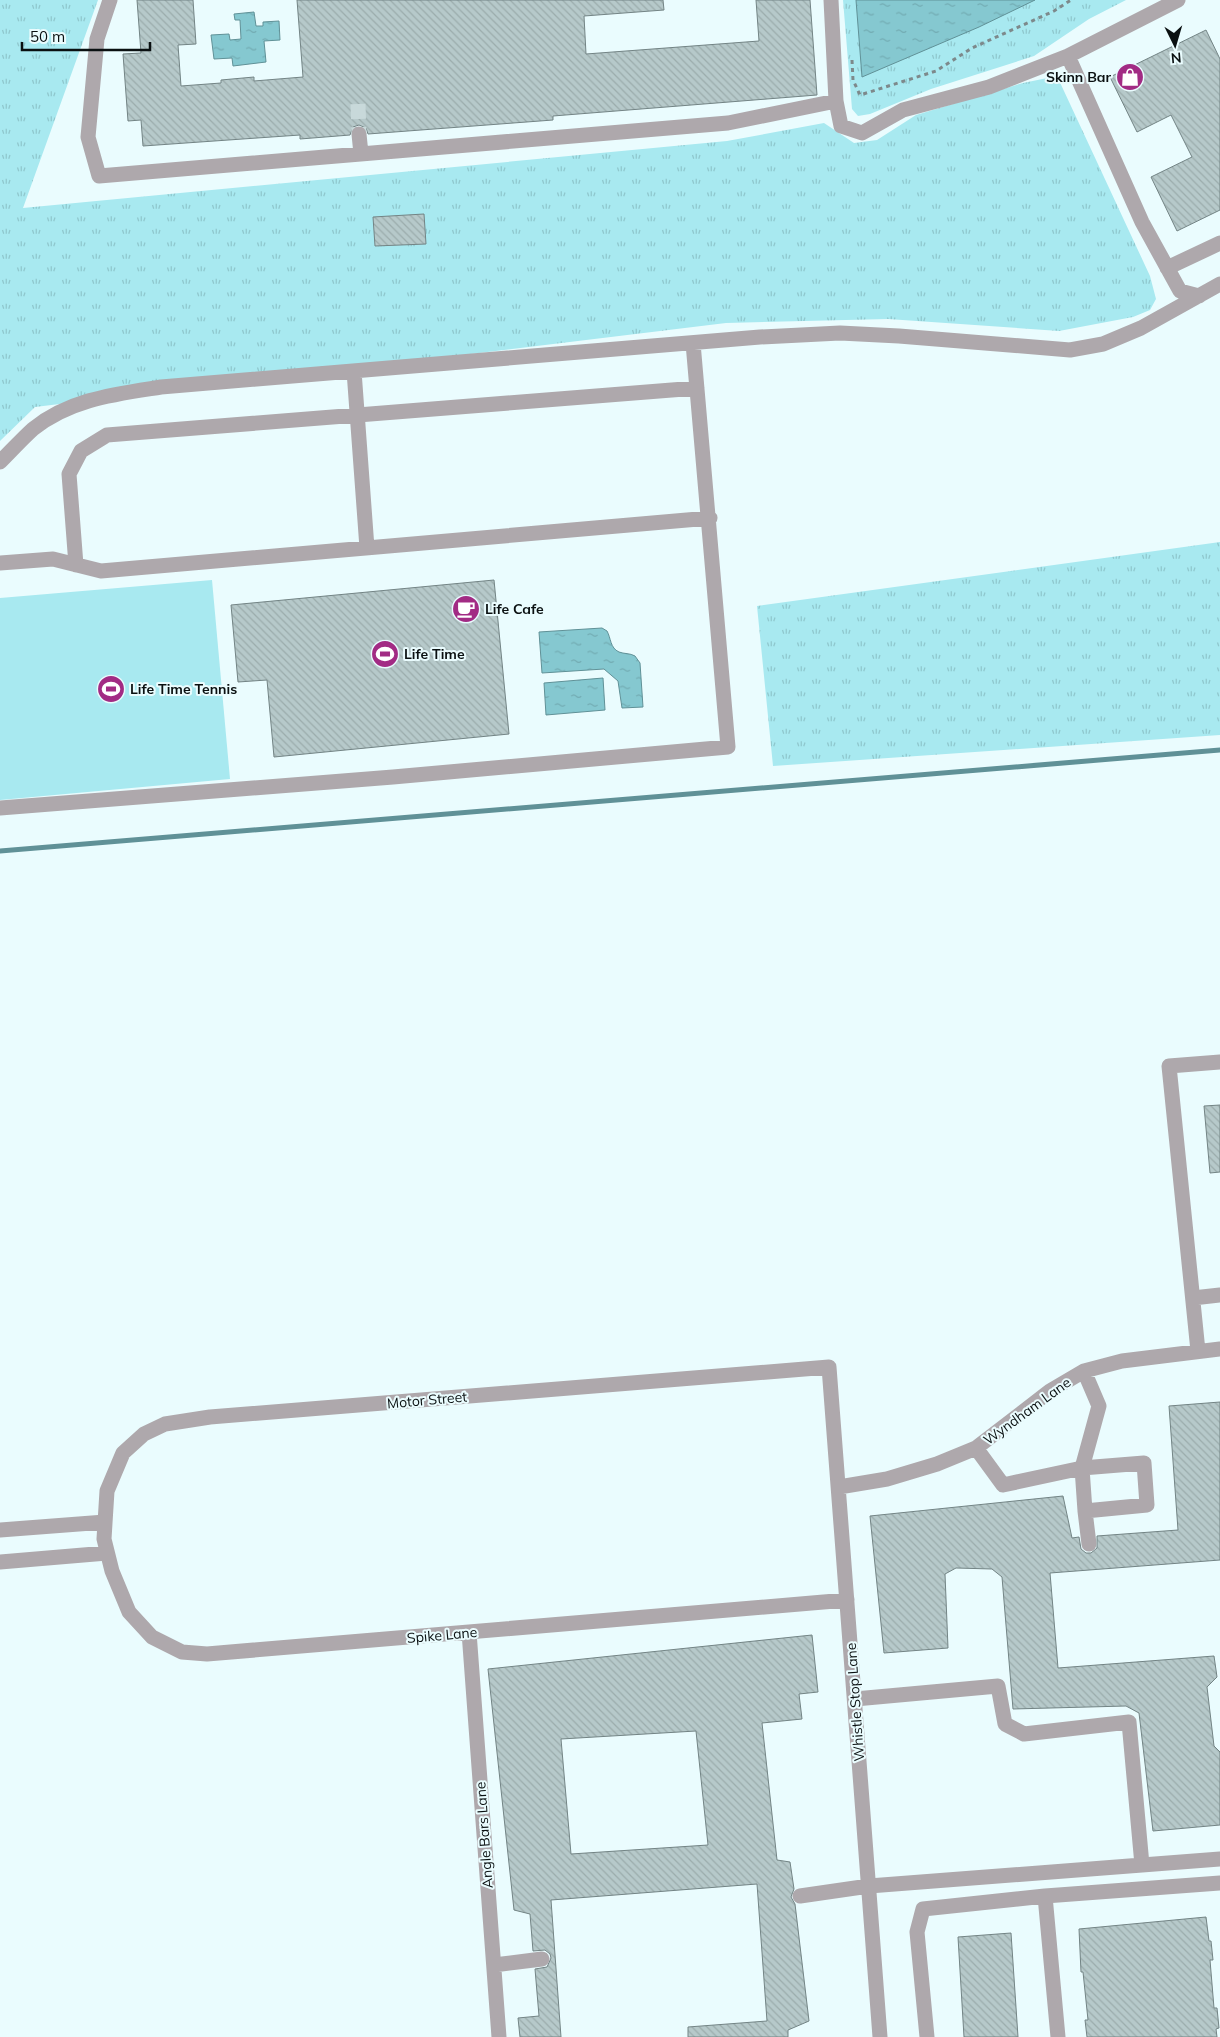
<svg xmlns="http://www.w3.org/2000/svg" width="1220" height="2037" viewBox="0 0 1220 2037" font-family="Mulish,sans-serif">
<defs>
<pattern id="grass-tufts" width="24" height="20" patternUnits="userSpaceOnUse" patternTransform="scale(1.25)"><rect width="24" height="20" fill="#a8e9f0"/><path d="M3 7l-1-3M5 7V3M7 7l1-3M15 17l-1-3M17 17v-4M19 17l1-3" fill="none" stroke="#8fc7cd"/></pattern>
<pattern id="water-ripples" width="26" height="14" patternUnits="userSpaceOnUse" patternTransform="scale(1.25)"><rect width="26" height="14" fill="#85c8d0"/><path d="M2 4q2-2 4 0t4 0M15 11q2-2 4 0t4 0" fill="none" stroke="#72abb2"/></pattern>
<pattern id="building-back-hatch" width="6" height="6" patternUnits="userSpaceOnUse" patternTransform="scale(1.25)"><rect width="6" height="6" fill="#b6c9ca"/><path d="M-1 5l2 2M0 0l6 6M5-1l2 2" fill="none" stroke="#9bacac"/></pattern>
</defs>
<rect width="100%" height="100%" fill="#eafcfe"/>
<!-- grass -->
<path fill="url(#grass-tufts)" d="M 0,0 L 98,0 L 23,208 L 727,141 L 824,123 L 854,143 L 877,140 L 916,115 L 1023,83 L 1057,76 L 1150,276 L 1156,299 L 1150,310 L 1133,317 L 1059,331 L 888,319 L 726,323 L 35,407 L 0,441 Z
M 843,0 L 1126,0 L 1089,19 L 1034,56 L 931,89 L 870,114 L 858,116 L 852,109 Z
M 1220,542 L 1220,735 L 773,766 L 757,606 Z"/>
<!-- pitch -->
<path fill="#a8e9f0" d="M 212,580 L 230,779 L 0,800 L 0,598 Z"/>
<!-- water -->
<path fill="url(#water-ripples)" stroke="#609197" d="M 856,0 L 1035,0 L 979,27 L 862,77 Z
M 254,12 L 256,26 L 263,26 L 263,22 L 279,21 L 280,40 L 264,41 L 266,62 L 233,66 L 232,58 L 214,59 L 211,35 L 229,34 L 230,40 L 241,39 L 240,20 L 235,20 L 234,14 Z
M 602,628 L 607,631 C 611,638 610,648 619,652 C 624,654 630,653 635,656 L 640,663 L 643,707 L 622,708 L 618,681 L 604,669 L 542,673 L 539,632 Z
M 603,678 L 605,710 L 546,715 L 544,683 Z"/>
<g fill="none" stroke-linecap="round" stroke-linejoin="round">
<!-- stream -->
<path stroke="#609197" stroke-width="5" d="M 0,851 L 1220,750"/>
</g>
<!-- building -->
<path fill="url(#building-back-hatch)" stroke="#738485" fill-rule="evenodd" d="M 137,0 L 193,0 L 196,44 L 178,45 L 181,86 L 221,83 L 221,80 L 254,77 L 254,81 L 303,77 L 297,0 L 663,0 L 664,10 L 584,16 L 586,54 L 759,41 L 756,0 L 810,0 L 817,95 L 553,116 L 553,120 L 368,134 L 366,128 L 359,125 L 353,127 L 350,135 L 300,139 L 300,135 L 143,146 L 141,120 L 128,121 L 123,54 L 141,53 Z
M 1206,30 L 1220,59 L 1220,210 L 1177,231 L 1151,177 L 1192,157 L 1171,115 L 1137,132 L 1110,77 Z
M 424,214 L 426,244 L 375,246 L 373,217 Z
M 494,580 L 509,734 L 274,757 L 267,680 L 238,682 L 231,605 Z
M 1220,1105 L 1220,1172 L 1210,1173 L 1204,1106 Z
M 1220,1402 L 1220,1560 L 1050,1573 L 1058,1668 L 1214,1656 L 1217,1677 L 1207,1687 L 1214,1746 L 1220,1752 L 1220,1825 L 1153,1831 L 1139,1713 L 1126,1706 L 1013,1709 L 1002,1577 L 992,1569 L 956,1568 L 945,1574 L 948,1648 L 884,1653 L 870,1516 L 1063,1496 L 1072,1538 L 1079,1537 L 1081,1549 L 1086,1553 L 1091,1553 L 1097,1548 L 1097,1536 L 1178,1530 L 1169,1406 Z
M 812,1635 L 818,1692 L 799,1694 L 802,1719 L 762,1723 L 777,1860 L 790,1862 L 794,1889 L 791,1897 L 795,1904 L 809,2021 L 788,2030 L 788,2037 L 688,2037 L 688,2027 L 767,2021 L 757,1884 L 551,1900 L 561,2037 L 520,2037 L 518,2018 L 539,2016 L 535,1969 L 547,1967 L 551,1958 L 550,1954 L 545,1950 L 533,1951 L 530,1914 L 514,1910 L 488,1669 ZM 696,1731 L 708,1845 L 571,1854 L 561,1739 Z
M 1206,1917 L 1209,1941 L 1211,1941 L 1213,1960 L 1210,1960 L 1214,2008 L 1217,2008 L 1219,2028 L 1216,2029 L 1217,2037 L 1087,2037 L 1085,2020 L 1088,2020 L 1083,1972 L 1081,1972 L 1079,1929 Z
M 1011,1933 L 1018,2037 L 964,2037 L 958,1937 Z"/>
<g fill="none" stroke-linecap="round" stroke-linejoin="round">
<!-- minor-tunnel -->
<path stroke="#c8d9da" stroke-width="15" stroke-dasharray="15 8" stroke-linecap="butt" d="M 358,104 L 359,134"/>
<!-- path -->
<path stroke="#7d898b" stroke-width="3" stroke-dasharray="4 4" stroke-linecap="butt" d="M 852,60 L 853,80 L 860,95 L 936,71 L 972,48 L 1054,11 L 1071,0"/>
<!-- minor -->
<path stroke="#aea8ac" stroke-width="15" d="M 110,0 L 97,39 L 88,137 L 99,176 L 728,123 L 836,101 L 831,0
M 1178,0 L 1068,56 L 1142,222 L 1180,291 L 1199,296
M 836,101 L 841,126 L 862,133 L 903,110 L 989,87 L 1068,56
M 359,134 L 361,154
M 1167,268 L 1220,243
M 354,371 L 367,548
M 0,462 C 11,451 22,439 33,429 C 70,399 116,394 161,387 L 760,337 L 840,333 L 899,336 L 1070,350 L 1103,344 L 1141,328 L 1220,284
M 0,563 L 53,559 L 101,571 L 710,518
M 76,565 L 69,474 L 81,451 L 107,435 L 697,388
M 0,808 L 393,777 L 728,747 L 693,343
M 1193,1298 L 1220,1295
M 1198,1351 L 1169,1066 L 1220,1062
M 976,1448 L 1003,1485 L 1082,1468 L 1085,1511 L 1147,1505 L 1144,1463 L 1082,1468 L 1099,1406 L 1084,1371
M 839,1487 L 887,1479 L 937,1464 L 976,1448 L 1050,1391 L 1084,1371 L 1122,1361 L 1220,1349
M 1085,1511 L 1089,1544
M 0,1530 L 105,1522
M 0,1562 L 107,1553
M 847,1600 L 207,1654 L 182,1652 L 152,1637 L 129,1612 L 112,1571 L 104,1539 L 107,1491 L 123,1453 L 144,1434 L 165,1424 L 210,1417 L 829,1367 L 880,2037
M 469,1632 L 499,2037
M 1142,1865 L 1220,1859
M 800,1896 L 869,1886 L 1142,1865 L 1129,1722 L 1024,1734 L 1005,1724 L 998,1686 L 855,1699
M 494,1965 L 542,1959
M 927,2037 L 917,1932 L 923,1909 L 1045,1896
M 1058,2037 L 1045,1896 L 1220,1883"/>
</g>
<!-- icons -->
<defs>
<g id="shop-disc" transform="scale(1.4375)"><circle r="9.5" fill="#a22b84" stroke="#eafcfe"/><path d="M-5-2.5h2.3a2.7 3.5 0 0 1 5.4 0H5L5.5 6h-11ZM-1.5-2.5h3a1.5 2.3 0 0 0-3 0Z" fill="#fff"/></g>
<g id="cafe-disc" transform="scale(1.4375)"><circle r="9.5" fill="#a22b84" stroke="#eafcfe"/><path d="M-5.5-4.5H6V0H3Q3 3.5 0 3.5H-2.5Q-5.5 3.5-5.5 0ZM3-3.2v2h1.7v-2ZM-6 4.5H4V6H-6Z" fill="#fff"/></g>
<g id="stadium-disc" transform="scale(1.4375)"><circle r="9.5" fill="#a22b84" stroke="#eafcfe"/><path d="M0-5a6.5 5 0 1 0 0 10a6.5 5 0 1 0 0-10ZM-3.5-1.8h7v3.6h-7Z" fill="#fff"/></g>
</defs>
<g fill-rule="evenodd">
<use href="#shop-disc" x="1130" y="77"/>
<use href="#cafe-disc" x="466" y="609"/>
<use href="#stadium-disc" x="385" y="654"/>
<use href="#stadium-disc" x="111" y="689"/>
</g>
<g text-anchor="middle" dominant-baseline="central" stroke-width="4" stroke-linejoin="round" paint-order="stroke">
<!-- poi labels -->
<g font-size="14" font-weight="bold" fill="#0a1011" stroke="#eafcfe" text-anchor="start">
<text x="1111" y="77" text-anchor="end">Skinn Bar</text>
<text x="485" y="609">Life Cafe</text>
<text x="404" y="654">Life Time</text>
<text x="130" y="689">Life Time Tennis</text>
</g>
<!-- street labels -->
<g font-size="14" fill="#0a1011" stroke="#eafcfe">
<text transform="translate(427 1400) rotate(-5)">Motor Street</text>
<text transform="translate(1027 1411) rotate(-36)">Wyndham Lane</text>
<text transform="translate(442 1635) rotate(-5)">Spike Lane</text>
<text transform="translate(855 1702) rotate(-94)">Whistle Stop Lane</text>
<text transform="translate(484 1835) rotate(-94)">Angle Bars Lane</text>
</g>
</g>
<!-- north arrow -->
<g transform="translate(1175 45) rotate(175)" stroke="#eafcfe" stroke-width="4" paint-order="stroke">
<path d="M0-4L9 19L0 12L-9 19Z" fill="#0a1011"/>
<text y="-8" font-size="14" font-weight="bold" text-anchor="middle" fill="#0a1011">N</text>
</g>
<!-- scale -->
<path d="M22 42v8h128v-8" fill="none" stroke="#0a1011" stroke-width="2.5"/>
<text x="30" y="42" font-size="15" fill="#0a1011" stroke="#eafcfe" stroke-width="4" paint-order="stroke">50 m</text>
</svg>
